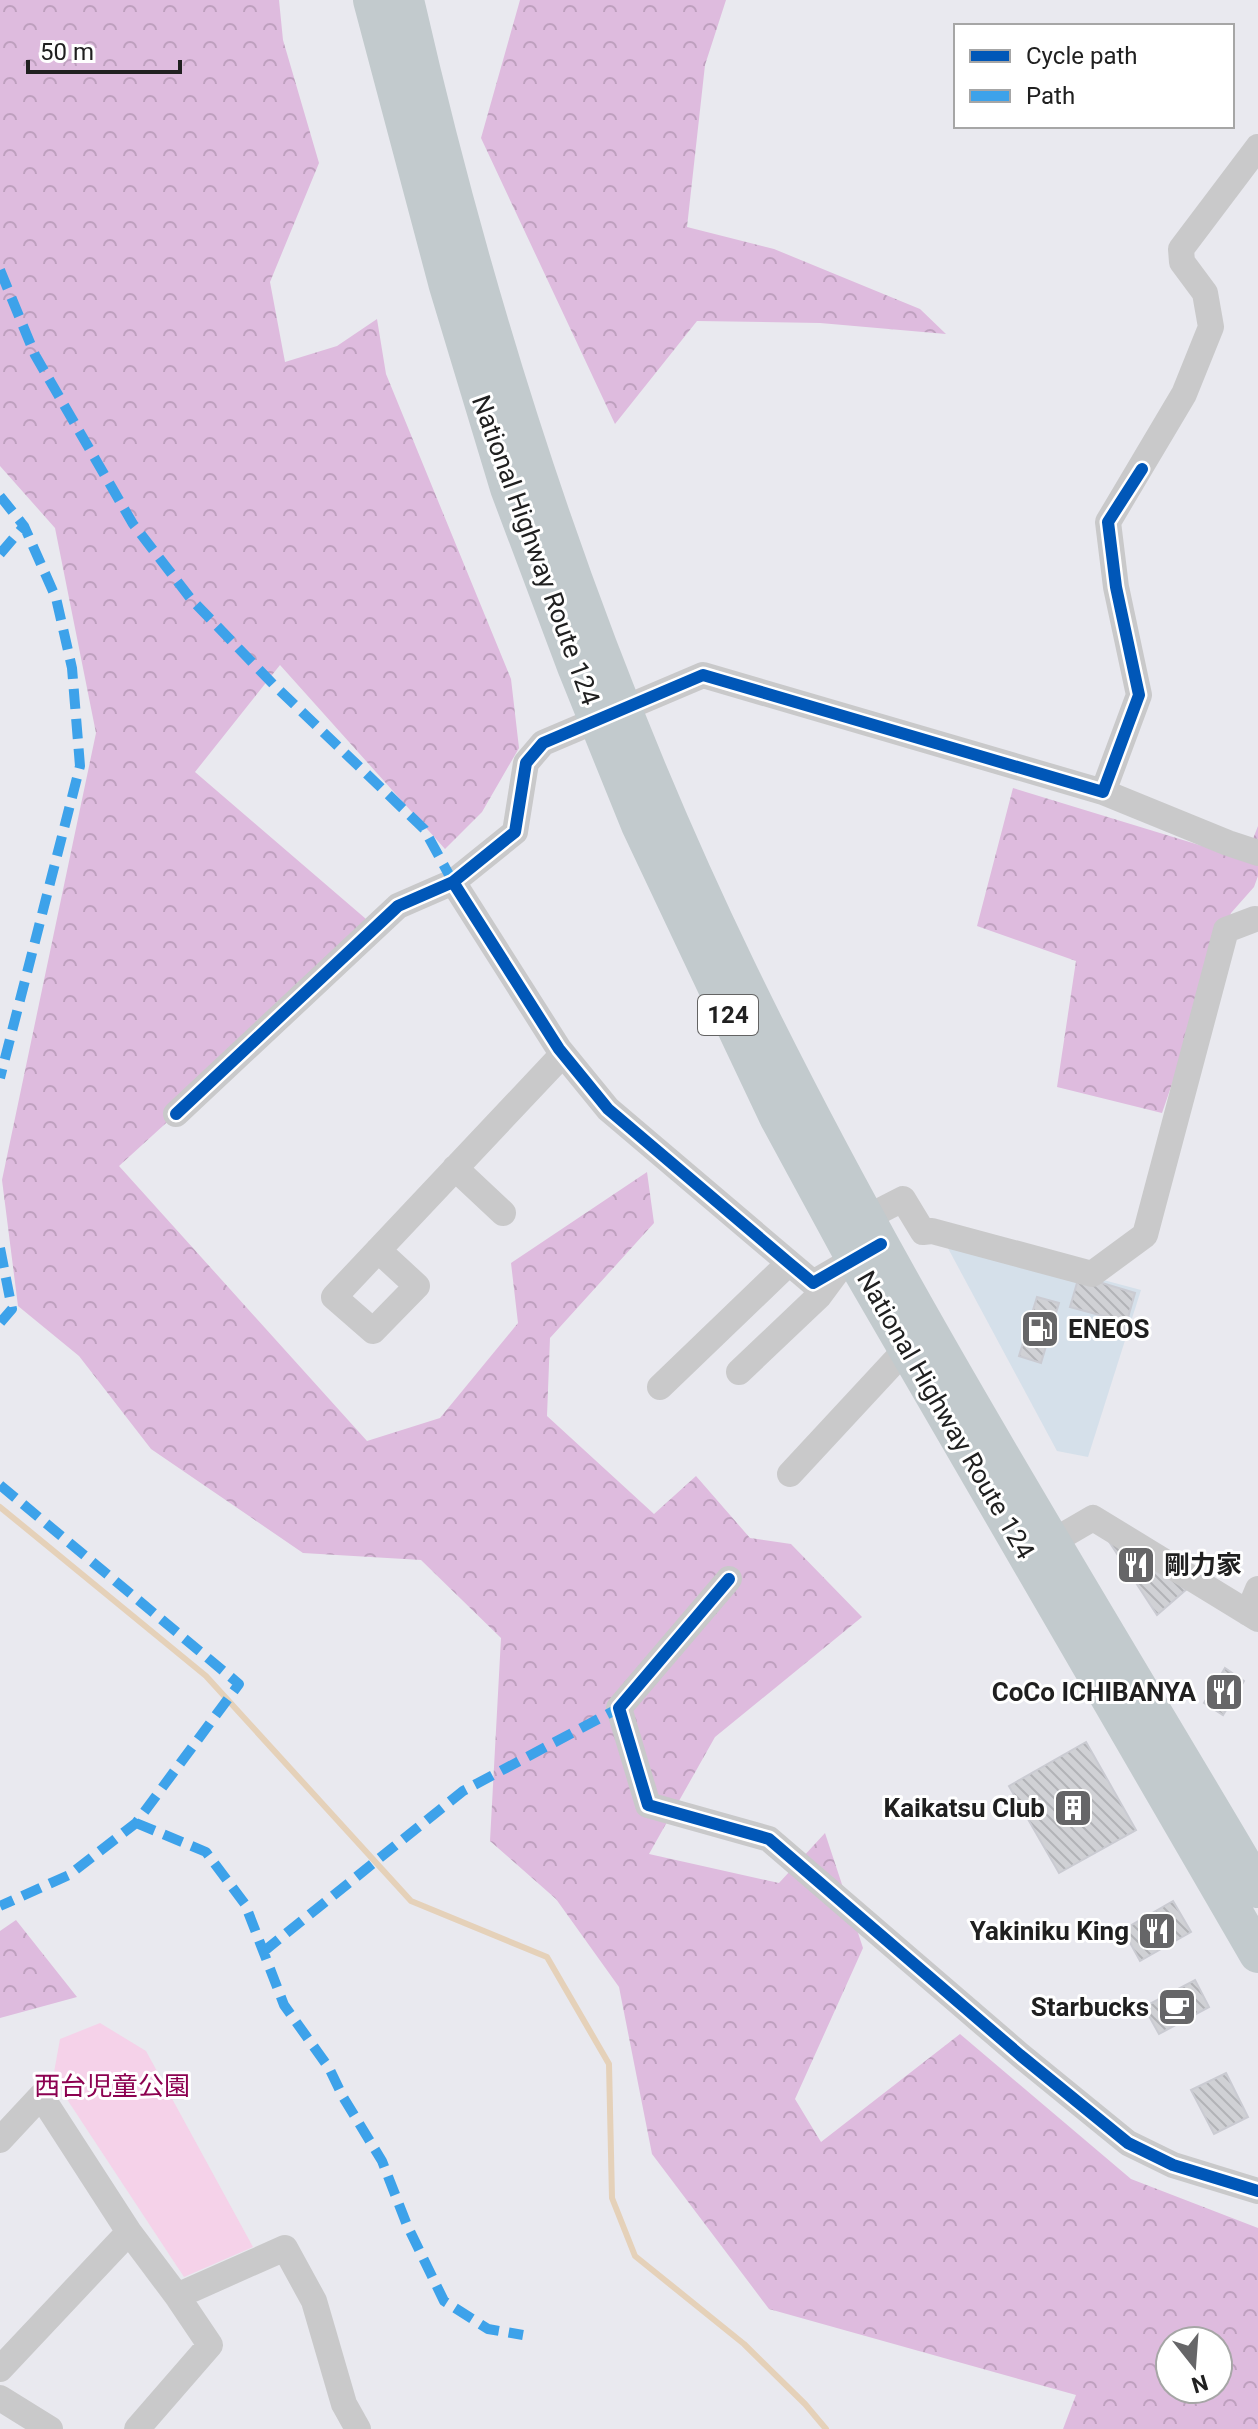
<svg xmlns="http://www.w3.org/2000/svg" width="1258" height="2429" viewBox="0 0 1258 2429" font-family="Roboto,'Noto Sans JP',sans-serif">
<defs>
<pattern id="forest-crowns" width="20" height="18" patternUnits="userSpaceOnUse" patternTransform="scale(2)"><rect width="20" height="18" fill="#debbde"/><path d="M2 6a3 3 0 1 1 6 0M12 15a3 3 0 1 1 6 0" fill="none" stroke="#bea0be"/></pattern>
<pattern id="building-back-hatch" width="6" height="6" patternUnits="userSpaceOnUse" patternTransform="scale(2)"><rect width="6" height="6" fill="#d0d1d5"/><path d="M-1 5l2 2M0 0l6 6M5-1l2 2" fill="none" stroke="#b2b3b7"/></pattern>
</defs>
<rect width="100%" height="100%" fill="#e9e9ef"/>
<!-- commercial -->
<path fill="#d5e0ea" d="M 942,1237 L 1141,1290 L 1088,1457 L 1057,1451 Z"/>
<!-- forest -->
<path fill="url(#forest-crowns)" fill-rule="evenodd" d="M 0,0 L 279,0 L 283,40 L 319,163 L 270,282 L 285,362 L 337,346 L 377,319 L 386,374 L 511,679 L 519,748 L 482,812 L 445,849 L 280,665 L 195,772 L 366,919 L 176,1114 L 119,1166 L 367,1441 L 440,1418 L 518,1323 L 511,1263 L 647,1172 L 654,1223 L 550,1338 L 547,1416 L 654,1514 L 696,1476 L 750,1538 L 791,1544 L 862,1617 L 715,1737 L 649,1854 L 779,1883 L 825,1833 L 863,1948 L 795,2099 L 821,2142 L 960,2034 L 1131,2179 L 1258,2228 L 1258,2429 L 1063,2429 L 1076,2395 L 769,2309 L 652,2154 L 619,1987 L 556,1899 L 490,1841 L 501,1638 L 421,1560 L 303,1553 L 151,1449 L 79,1356 L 18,1306 L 2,1180 L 96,733 L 55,528 L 0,466 ZM 1170,2341 L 1218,2341 L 1218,2389 L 1170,2389 Z
M 520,0 L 726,0 L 705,65 L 687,227 L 774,249 L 920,309 L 946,334 L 820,323 L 697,321 L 615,424 L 481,138 Z
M 1013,788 L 1245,859 L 1258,826 L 1258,876 L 1254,887 L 1231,913 L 1162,1113 L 1057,1087 L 1076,961 L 977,926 Z
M 16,1920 L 77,1997 L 0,2018 L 0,1931 Z"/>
<!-- park -->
<path fill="#f5d2e9" d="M 100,2023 L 146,2051 L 253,2247 L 184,2277 L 53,2078 L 60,2039 Z"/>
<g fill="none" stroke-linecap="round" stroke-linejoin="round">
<!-- stream -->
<path stroke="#e5d1b9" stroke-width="6" d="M 0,1507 L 206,1676 L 411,1901 L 547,1957 L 609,2064 L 612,2198 L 635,2256 L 744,2344 L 805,2404 L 826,2429"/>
</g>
<!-- building -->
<path fill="url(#building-back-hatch)" stroke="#cacbd2" stroke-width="2" d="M 1079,1276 L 1135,1293 L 1123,1335 L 1103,1329 L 1107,1317 L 1070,1307 Z
M 1037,1297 L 1059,1303 L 1041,1363 L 1019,1356 Z
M 1108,1540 L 1187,1589 L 1157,1615 Z
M 1225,1668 L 1244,1681 L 1223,1715 L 1204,1703 Z
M 1086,1742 L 1136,1830 L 1059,1873 L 1009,1786 Z
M 1173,1901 L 1191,1932 L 1140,1961 L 1123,1930 Z
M 1195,1980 L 1209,2007 L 1159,2034 L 1144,2007 Z
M 1226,2073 L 1248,2117 L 1214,2134 L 1191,2090 Z"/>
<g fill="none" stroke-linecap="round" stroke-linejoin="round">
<!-- minor -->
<path stroke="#c9c9ca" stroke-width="26" d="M 1103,792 L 1139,695 L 1116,587 L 1108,522 L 1184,394 L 1211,327 L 1205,293 L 1182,262 L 1181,249 L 1258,147
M 453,882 L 515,832 L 526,763 L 543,743 L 703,675 L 1103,792 L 1228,843 L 1258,853
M 176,1114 L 398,906 L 453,882 L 559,1049 L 608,1109 L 813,1283 L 868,1251
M 455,1168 L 503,1213
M 866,1218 L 903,1199 L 923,1232 L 932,1231 L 1092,1274 L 1145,1235 L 1226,930 L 1255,919
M 378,1250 L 417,1286 L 373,1331 L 334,1297 L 563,1054
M 739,1372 L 819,1296 L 836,1273
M 660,1387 L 789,1263
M 790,1474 L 906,1349
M 1038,1550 L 1093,1518 L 1258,1619
M 729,1579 L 619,1708 L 648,1805 L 769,1839 L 1020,2055 L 1128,2143 L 1173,2165 L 1258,2191
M 1248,1613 L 1258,1589
M 0,2140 L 41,2096 L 129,2232 L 177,2296 L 210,2345 L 137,2429
M 177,2296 L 285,2248 L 314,2301 L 344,2404 L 358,2429
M 0,2369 L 129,2232
M 0,2398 L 50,2429"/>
<!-- highway -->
<path stroke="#c2cacd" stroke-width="38" d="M 372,0 L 448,286 L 509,488 L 577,669 L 640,825 L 778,1117 L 855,1259 L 1258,1954
M 405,0 C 481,333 588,661 737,969 C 890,1286 1079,1585 1258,1889"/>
<!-- quiet -->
<path stroke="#3da2ea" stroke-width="10" stroke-dasharray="20 10" stroke-linecap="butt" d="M 0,270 L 35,355 L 133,524 L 191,599 L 273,684 L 424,829 L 453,882
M 0,496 L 24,526 L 56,598 L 72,668 L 80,766 L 0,1078
M 0,554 L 24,526
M 0,1248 L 12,1309 L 0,1323
M 0,1485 L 239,1684 L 136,1823 L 69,1875 L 0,1906
M 136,1823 L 206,1852 L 245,1904 L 284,2005 L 329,2068 L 343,2097 L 382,2161 L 407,2225 L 444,2301 L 488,2329 L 523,2335
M 263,1952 L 463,1791 L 619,1708"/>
<!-- cycleway casing -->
<g stroke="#fff" stroke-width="17">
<path id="cycleway" d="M 453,882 L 515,832 L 526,763 L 543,743 L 703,675 L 1103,792 L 1139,695 L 1116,587 L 1108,522 L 1142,469
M 176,1114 L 398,906 L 453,882 L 559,1049 L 608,1109 L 789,1263 L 813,1283 L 881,1244
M 729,1579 L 619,1708 L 648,1805 L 769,1839 L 1020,2055 L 1128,2143 L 1173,2165 L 1258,2191"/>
</g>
<!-- cycleway -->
<use href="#cycleway" stroke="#0057b8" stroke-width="12"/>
</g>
<!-- icons -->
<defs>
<g id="fuel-square" transform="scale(2)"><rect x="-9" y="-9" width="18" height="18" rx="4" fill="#666668" stroke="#fff"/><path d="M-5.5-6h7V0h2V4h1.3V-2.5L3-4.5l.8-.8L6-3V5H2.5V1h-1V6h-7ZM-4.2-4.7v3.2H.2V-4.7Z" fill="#fff"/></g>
<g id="restaurant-square" transform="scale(2)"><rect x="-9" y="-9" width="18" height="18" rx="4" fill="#666668" stroke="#fff"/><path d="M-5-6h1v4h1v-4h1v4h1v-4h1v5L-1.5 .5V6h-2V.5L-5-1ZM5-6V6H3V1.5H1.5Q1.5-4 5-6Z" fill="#fff"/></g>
<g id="building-square" transform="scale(2)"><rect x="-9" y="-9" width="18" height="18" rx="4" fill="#666668" stroke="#fff"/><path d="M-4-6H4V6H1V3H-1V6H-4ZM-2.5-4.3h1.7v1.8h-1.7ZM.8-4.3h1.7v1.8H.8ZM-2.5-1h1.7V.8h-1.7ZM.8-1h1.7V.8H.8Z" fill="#fff"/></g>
<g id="cafe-square" transform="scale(2)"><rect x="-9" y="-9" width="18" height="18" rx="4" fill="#666668" stroke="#fff"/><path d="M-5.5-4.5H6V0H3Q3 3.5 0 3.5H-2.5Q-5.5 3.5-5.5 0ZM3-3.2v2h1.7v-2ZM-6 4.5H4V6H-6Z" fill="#fff"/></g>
</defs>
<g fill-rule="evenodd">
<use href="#fuel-square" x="1040" y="1329"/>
<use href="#restaurant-square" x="1136" y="1565"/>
<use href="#restaurant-square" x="1224" y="1692"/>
<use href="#building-square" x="1073" y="1808"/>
<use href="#restaurant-square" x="1157" y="1931"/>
<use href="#cafe-square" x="1177" y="2007"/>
</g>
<g text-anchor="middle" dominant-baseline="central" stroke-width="6" stroke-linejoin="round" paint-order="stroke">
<!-- shield labels -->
<rect fill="#fff" stroke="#636363" stroke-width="2" x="698" y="995" width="60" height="40" rx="6"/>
<g font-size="24" font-weight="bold" fill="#202020">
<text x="728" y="1015">124</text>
</g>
<!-- street labels -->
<g font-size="26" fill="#202020" stroke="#fff">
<text transform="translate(536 550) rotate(70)">National Highway Route 124</text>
<text transform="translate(946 1415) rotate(60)">National Highway Route 124</text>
</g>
<!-- poi labels -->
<g font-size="26" font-weight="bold" fill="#202020" stroke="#fff" text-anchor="end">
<text x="1068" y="1329" text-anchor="start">ENEOS</text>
<text x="1164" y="1565" text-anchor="start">剛力家</text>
<text x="1196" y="1692">CoCo ICHIBANYA</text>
<text x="1045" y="1808">Kaikatsu Club</text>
<text x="1129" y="1931">Yakiniku King</text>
<text x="1149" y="2007">Starbucks</text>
</g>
<!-- park labels -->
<g font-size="26" fill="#8c0150" stroke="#fff">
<text x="112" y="2086">西台児童公園</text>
</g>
</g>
<!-- legend -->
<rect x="954" y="24" width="280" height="104" fill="#ffffff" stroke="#a6a6a6" stroke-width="2"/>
<rect x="970" y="50" width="40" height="12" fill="#0057b8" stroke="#a6a6a6" stroke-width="2"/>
<text x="1026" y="64" font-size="24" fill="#202020">Cycle path</text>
<rect x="970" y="90" width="40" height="12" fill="#3da2ea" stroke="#a6a6a6" stroke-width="2"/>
<text x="1026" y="104" font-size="24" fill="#202020">Path</text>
<!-- north arrow -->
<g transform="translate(1194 2365) rotate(163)"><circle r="38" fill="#ffffff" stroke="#a6a6a6" stroke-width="2"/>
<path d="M0-6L14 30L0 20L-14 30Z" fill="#666668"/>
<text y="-12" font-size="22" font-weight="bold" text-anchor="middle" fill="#202020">N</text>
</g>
<!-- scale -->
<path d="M28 60v12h152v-12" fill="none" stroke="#202020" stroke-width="4"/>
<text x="40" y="60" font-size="24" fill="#202020" stroke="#ffffff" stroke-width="6" paint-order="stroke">50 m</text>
</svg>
